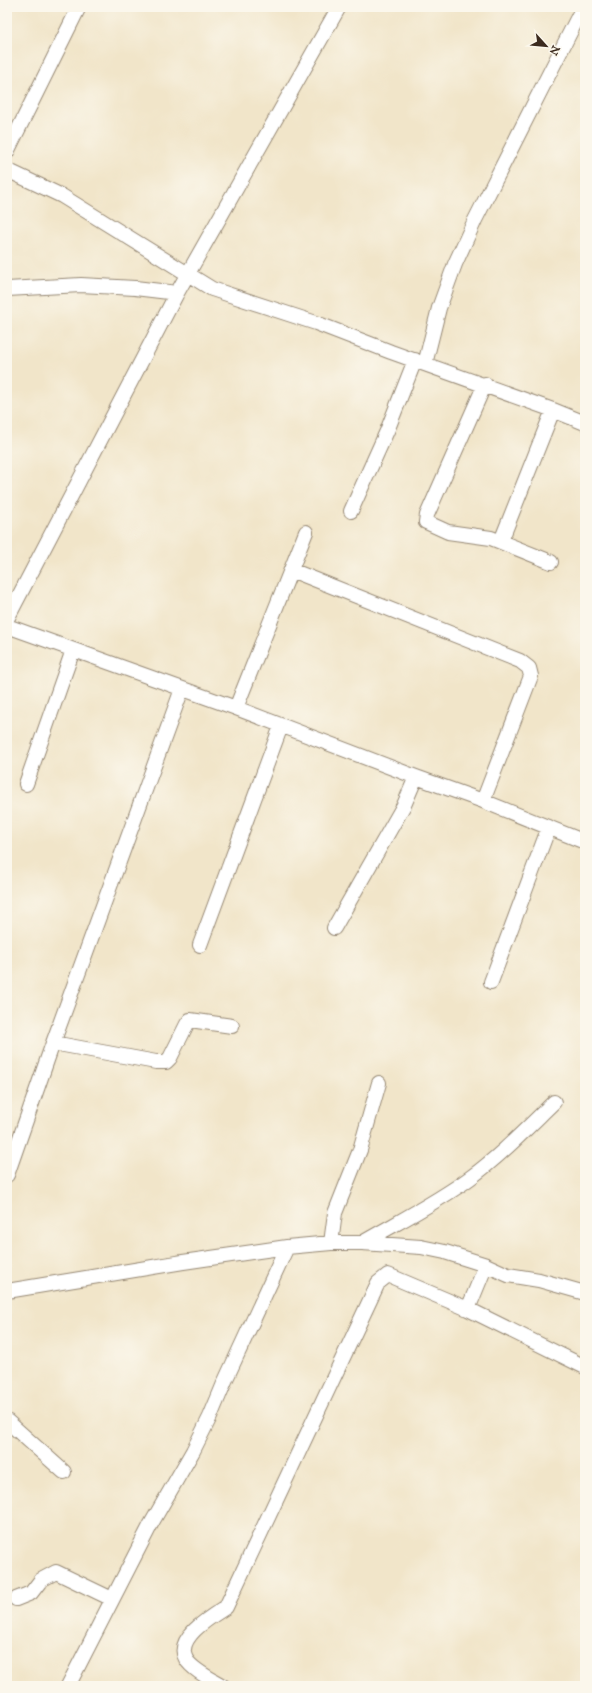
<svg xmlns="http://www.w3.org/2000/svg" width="592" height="1693" viewBox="0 0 592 1693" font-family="'IM FELL Great Primer',serif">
<rect width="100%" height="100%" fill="#fbf7ec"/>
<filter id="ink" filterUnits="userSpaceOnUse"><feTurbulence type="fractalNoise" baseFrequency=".025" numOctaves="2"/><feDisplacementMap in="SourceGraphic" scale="8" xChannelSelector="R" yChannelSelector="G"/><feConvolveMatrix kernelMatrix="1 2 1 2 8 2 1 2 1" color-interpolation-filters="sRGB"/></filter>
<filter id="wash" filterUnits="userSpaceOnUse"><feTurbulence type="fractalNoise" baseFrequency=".012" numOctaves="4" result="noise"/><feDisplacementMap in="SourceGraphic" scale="16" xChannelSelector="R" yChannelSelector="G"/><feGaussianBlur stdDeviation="0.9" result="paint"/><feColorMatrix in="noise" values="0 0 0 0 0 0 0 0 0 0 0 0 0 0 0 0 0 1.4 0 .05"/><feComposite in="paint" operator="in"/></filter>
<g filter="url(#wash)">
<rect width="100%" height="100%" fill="#f1e5c9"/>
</g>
<g filter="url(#ink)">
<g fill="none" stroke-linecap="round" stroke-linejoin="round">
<!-- minor casing -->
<g stroke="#968874" stroke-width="16">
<path id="minor" d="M 7,152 L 79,7
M 7,170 L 62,196 L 212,289 L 316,323 L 391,352 L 553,410 L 585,423
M 7,289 L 81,285 L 135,288 L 177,293
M 425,364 L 439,308 L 455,264 L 475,220 L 583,7
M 485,384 L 427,515 L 426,522 L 448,532 L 491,538 L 551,562
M 351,511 L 387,431 L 415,360
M 501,541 L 553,410
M 291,570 L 520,661 L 529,668 L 531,676 L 483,801
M 7,619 L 177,293 L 339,7
M 7,626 L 236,708 L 416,777 L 483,801 L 585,842
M 236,708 L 306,532
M 26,784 L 73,650
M 334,928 L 404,805 L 416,777
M 200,945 L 281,726
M 491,982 L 549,827
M 53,1043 L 156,1062 L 166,1062 L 170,1058 L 187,1024 L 190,1020 L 232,1026
M 7,1175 L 53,1043 L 182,689
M 331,1243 L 335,1213 L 360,1150 L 379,1083
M 362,1243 C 398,1222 436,1203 470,1178 C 500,1156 527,1128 554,1102
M 7,1291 L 183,1262 L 287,1247 L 331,1243 L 362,1243 L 421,1247 L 445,1252 L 486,1265 L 508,1275 L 539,1280 L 585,1293
M 468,1309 L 585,1367
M 7,1421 L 64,1472
M 16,1599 L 31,1593 L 41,1580 L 56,1572 L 112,1599
M 68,1686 L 151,1524 L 193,1451 L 210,1417 L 225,1381 L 287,1247
M 223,1686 C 213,1680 192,1670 186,1659 C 174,1638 212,1616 226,1607 L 378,1283 L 388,1275 L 468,1309 L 486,1265"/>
</g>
<!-- minor -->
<use href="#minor" stroke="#fff" stroke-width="14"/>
</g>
</g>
<!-- margin -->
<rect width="592" height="1693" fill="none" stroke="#fbf7ec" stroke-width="24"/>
<!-- north arrow -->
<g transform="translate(546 46) rotate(117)" stroke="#fbf7ec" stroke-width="3" paint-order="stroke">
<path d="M0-3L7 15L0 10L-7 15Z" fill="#3b2a1e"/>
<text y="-6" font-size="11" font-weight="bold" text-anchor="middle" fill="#3b2a1e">N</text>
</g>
</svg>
